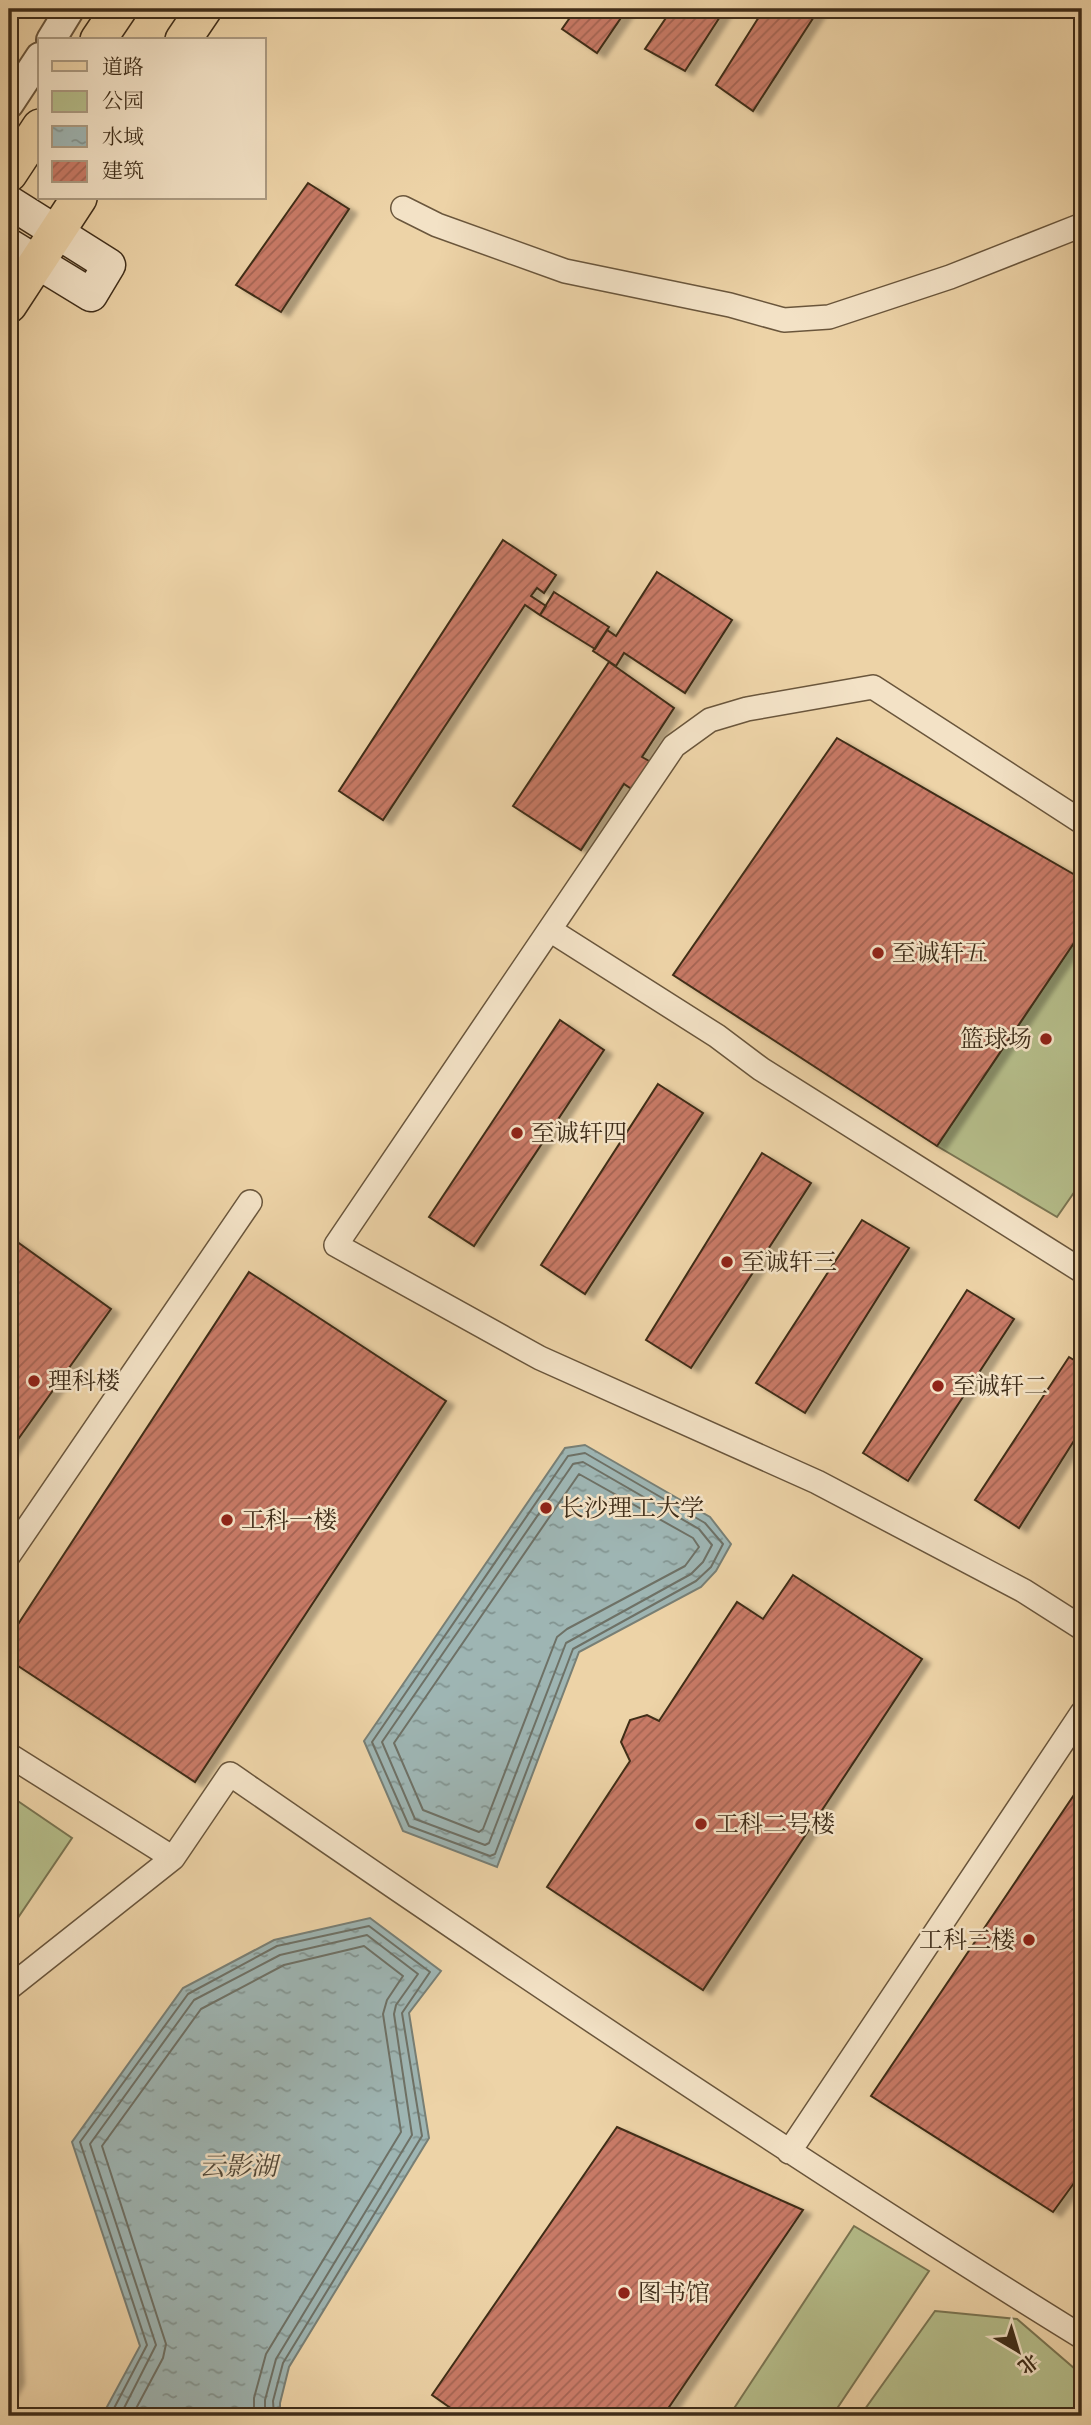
<svg xmlns="http://www.w3.org/2000/svg" width="1091" height="2425" viewBox="0 0 1091 2425" font-family="'IM FELL Great Primer','Noto Serif SC',serif">
<defs>
<pattern id="water-ripples" width="26" height="14" patternUnits="userSpaceOnUse" patternTransform="scale(1.75)"><rect width="26" height="14" fill="#9eb5b3"/><path d="M2 4q2-2 4 0t4 0M15 11q2-2 4 0t4 0" fill="none" stroke="#829491"/></pattern>
<pattern id="building-hatch" width="6" height="6" patternUnits="userSpaceOnUse" patternTransform="scale(1.75)"><rect width="6" height="6" fill="#c87a66"/><path d="M-1 1l2-2M0 6l6-6M5 7l2-2" fill="none" stroke="#a46453"/></pattern>
<filter id="shadow"><feDropShadow dx="8" dy="4.5" stdDeviation="2" flood-color="#0004"/></filter>
</defs>
<rect width="100%" height="100%" fill="#edd3a7"/>
<filter id="stains"><feTurbulence type="fractalNoise" baseFrequency=".00286" numOctaves="4"/><feColorMatrix values="0 0 0 0 .2 0 0 0 0 .09 0 0 0 0 .02 0 0 0 .5 -.17"/></filter>
<radialGradient id="worn" r=".72"><stop offset=".6" stop-color="#630" stop-opacity="0"/><stop offset="1" stop-color="#630" stop-opacity=".3"/></radialGradient>
<!-- green -->
<path fill="#b5bd8a" stroke="#7a7552" stroke-width="2" d="M 1082,931 L 1082,1181 L 1057,1217 L 937,1146 Z
M 9,1795 L 72,1838 L 9,1931 Z
M 854,2226 L 929,2271 L 832,2416 L 729,2416 Z
M 935,2311 L 1017,2319 L 1082,2375 L 1082,2416 L 860,2416 Z"/>
<!-- water -->
<path fill="url(#water-ripples)" stroke="#787f75" stroke-width="2" d="M 585,1445 L 710,1517 L 731,1544 L 716,1571 L 701,1587 L 579,1652 L 497,1867 L 403,1831 L 364,1741 L 565,1448 Z
M 370,1918 L 441,1971 L 409,2013 L 429,2138 L 289,2367 L 280,2403 L 280,2416 L 102,2416 L 140,2346 L 72,2142 L 183,1988 L 274,1940 Z"/>
<g fill="none" stroke-linecap="round" stroke-linejoin="round">
<!-- shore -->
<path stroke="#6e7166" stroke-width="2" d="M 585,1453 L 705,1523 L 723,1544 L 711,1567 L 696,1581 L 573,1649 L 495,1854 L 490,1856 L 409,1826 L 372,1742 L 568,1456 Z
M 583,1462 L 699,1529 L 712,1545 L 703,1562 L 691,1574 L 566,1643 L 489,1843 L 485,1845 L 415,1819 L 382,1742 L 573,1464 Z
M 579,1474 L 693,1538 L 699,1547 L 685,1566 L 567,1629 L 557,1637 L 483,1829 L 479,1832 L 423,1810 L 394,1743 Z
M 110,2416 L 147,2345 L 80,2142 L 188,1994 L 277,1946 L 369,1926 L 430,1972 L 402,2013 L 422,2136 L 283,2363 L 273,2401 L 274,2416
M 120,2416 L 156,2345 L 90,2144 L 194,2000 L 280,1955 L 367,1935 L 418,1974 L 396,2005 L 394,2014 L 412,2135 L 276,2359 L 265,2400 L 265,2416
M 132,2416 L 163,2358 L 166,2344 L 102,2146 L 201,2009 L 284,1965 L 364,1946 L 403,1976 L 387,2000 L 383,2014 L 401,2132 L 266,2354 L 254,2398 L 254,2416"/>
</g>
<!-- building -->
<path fill="url(#building-hatch)" stroke="#3f2d19" stroke-width="2" filter="url(#shadow)" d="M 576,9 L 627,9 L 597,53 L 562,29 Z
M 672,9 L 725,9 L 685,71 L 645,49 Z
M 764,9 L 819,9 L 753,111 L 716,85 Z
M 308,183 L 349,209 L 281,312 L 236,285 Z
M 503,540 L 556,575 L 544,593 L 537,588 L 531,596 L 546,606 L 540,615 L 525,605 L 383,820 L 339,791 Z
M 657,572 L 732,620 L 685,693 L 624,653 L 616,666 L 593,651 L 607,630 L 616,636 Z
M 554,592 L 609,627 L 595,649 L 540,615 Z
M 609,662 L 674,708 L 642,757 L 651,762 L 633,790 L 624,784 L 581,850 L 513,806 Z
M 837,738 L 1082,879 L 1082,931 L 937,1146 L 673,975 Z
M 560,1020 L 604,1050 L 474,1246 L 429,1217 Z
M 658,1084 L 703,1113 L 585,1294 L 541,1265 Z
M 762,1153 L 811,1183 L 691,1368 L 646,1340 Z
M 862,1220 L 909,1248 L 805,1413 L 756,1383 Z
M 9,1236 L 111,1309 L 9,1452 Z
M 249,1272 L 446,1401 L 195,1782 L 9,1660 L 9,1638 Z
M 967,1290 L 1014,1319 L 908,1481 L 863,1453 Z
M 1069,1357 L 1082,1365 L 1082,1428 L 1019,1528 L 975,1500 Z
M 793,1575 L 922,1659 L 703,1990 L 547,1887 L 630,1761 L 621,1742 L 630,1720 L 647,1715 L 659,1721 L 737,1602 L 763,1619 Z
M 1082,1783 L 1082,2172 L 1053,2212 L 871,2096 Z
M 617,2127 L 803,2210 L 663,2416 L 462,2416 L 432,2395 Z
M 9,2239 L 16,2379 L 9,2393 Z"/>
<g fill="none" stroke-linecap="round" stroke-linejoin="round">
<!-- minor casing -->
<g stroke="#6a563c" stroke-width="26">
<path id="minor" d="M 403,208 L 437,225 L 565,271 L 730,305 L 784,320 L 829,317 L 950,277 L 1082,225
M 1082,822 L 873,687 L 747,709 L 710,720 L 674,746 L 336,1245 L 540,1358 L 817,1482 L 1024,1591 L 1082,1628
M 550,930 L 717,1036 L 761,1069 L 1082,1271
M 9,1555 L 250,1202
M 9,1755 L 173,1858 L 230,1774 C 510,1968 793,2158 1082,2337
M 9,1988 L 173,1858
M 789,2152 L 1082,1713"/>
</g>
<!-- tertiary casing -->
<g stroke="#6a563c" stroke-width="32">
<path id="tertiary" d="M 51,40 L 70,9
M 9,104 L 40,57"/>
</g>
<!-- secondary casing -->
<g stroke="#3f2d19" stroke-width="35">
<path id="secondary" d="M 9,202 L 109,265 L 91,295 L 9,245"/>
</g>
<!-- primary casing -->
<g stroke="#3f2d19" stroke-width="38">
<path id="primary" d="M 98,40 L 119,9
M 183,40 L 204,9
M 9,174 L 40,127
M 9,305 L 79,198"/>
</g>
<!-- minor -->
<use href="#minor" stroke="#f3e2c6" stroke-width="23"/>
<!-- tertiary -->
<use href="#tertiary" stroke="#f3e2c6" stroke-width="28"/>
<!-- secondary -->
<use href="#secondary" stroke="#f3e2c6" stroke-width="32"/>
<!-- primary -->
<use href="#primary" stroke="#edd3a7" stroke-width="35"/>
</g>
<!-- markers -->
<g fill="#8f2418" stroke="#f3e2c6" stroke-width="2.5">
<circle cx="878" cy="953" r="7"/>
<circle cx="1046" cy="1039" r="7"/>
<circle cx="517" cy="1133" r="7"/>
<circle cx="727" cy="1262" r="7"/>
<circle cx="34" cy="1381" r="7"/>
<circle cx="938" cy="1386" r="7"/>
<circle cx="546" cy="1508" r="7"/>
<circle cx="227" cy="1520" r="7"/>
<circle cx="701" cy="1824" r="7"/>
<circle cx="1029" cy="1940" r="7"/>
<circle cx="624" cy="2293" r="7"/>
</g>
<g text-anchor="middle" dominant-baseline="central" stroke-width="5" stroke-linejoin="round" paint-order="stroke">
<!-- poi labels -->
<g font-size="24" fill="#3f2d19" stroke="#f3e2c6" text-anchor="start">
<text x="892" y="953">至诚轩五</text>
<text x="1032" y="1039" text-anchor="end">篮球场</text>
<text x="531" y="1133">至诚轩四</text>
<text x="741" y="1262">至诚轩三</text>
<text x="48" y="1381">理科楼</text>
<text x="952" y="1386">至诚轩二</text>
<text x="560" y="1508">长沙理工大学</text>
<text x="241" y="1520">工科一楼</text>
<text x="715" y="1824">工科二号楼</text>
<text x="1015" y="1940" text-anchor="end">工科三楼</text>
<text x="638" y="2293">图书馆</text>
</g>
<!-- water labels -->
<g font-size="26" font-style="italic" fill="#524838" stroke="#f3e2c6">
<text x="238" y="2166">云影湖</text>
</g>
</g>
<!-- margin -->
<rect width="1091" height="2425" fill="none" stroke="#edd3a7" stroke-width="35"/>
<rect x="10" y="10" width="1070" height="2404" fill="none" stroke="#3f2d19" stroke-width="3.5"/>
<rect x="18" y="18" width="1056" height="2390" fill="none" stroke="#3f2d19" stroke-width="2"/>
<!-- legend -->
<rect x="38" y="38" width="228" height="161" fill="#f3e2c6" stroke="#ab9a81" stroke-width="2"/>
<rect x="52" y="61" width="35" height="10" fill="#edd3a7" stroke="#ab9a81" stroke-width="2"/>
<text x="102" y="74" font-size="21" fill="#3f2d19">道路</text>
<rect x="52" y="91" width="35" height="21" fill="#b5bd8a" stroke="#ab9a81" stroke-width="2"/>
<text x="102" y="108" font-size="21" fill="#3f2d19">公园</text>
<rect x="52" y="126" width="35" height="21" fill="url(#water-ripples)" stroke="#ab9a81" stroke-width="2"/>
<text x="102" y="144" font-size="21" fill="#3f2d19">水域</text>
<rect x="52" y="161" width="35" height="21" fill="url(#building-hatch)" stroke="#ab9a81" stroke-width="2"/>
<text x="102" y="178" font-size="21" fill="#3f2d19">建筑</text>
<!-- north arrow -->
<g transform="translate(1018 2351) rotate(142)" stroke="#f3e2c6" stroke-width="5" paint-order="stroke">
<path d="M0-5L12 26L0 18L-12 26Z" fill="#3f2d19"/>
<text y="-10" font-size="19" font-weight="bold" text-anchor="middle" fill="#3f2d19">北</text>
</g>
<rect width="100%" height="100%" filter="url(#stains)"/>
<rect width="100%" height="100%" fill="url(#worn)"/>
</svg>
